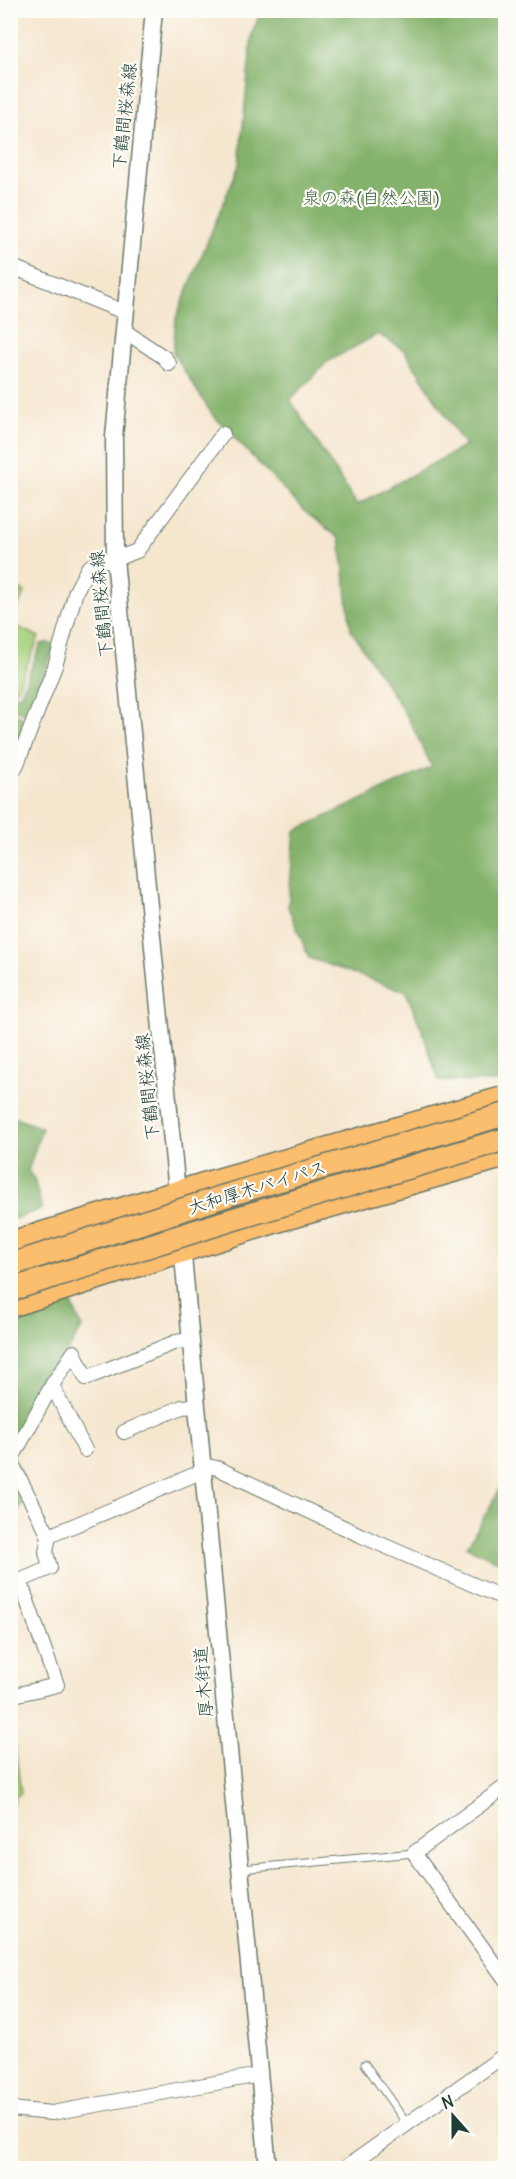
<svg xmlns="http://www.w3.org/2000/svg" width="516" height="2179" viewBox="0 0 516 2179" font-family="Delius,'Klee One',sans-serif">
<rect width="100%" height="100%" fill="#fdfcf7"/>
<filter id="ink" filterUnits="userSpaceOnUse"><feTurbulence type="fractalNoise" baseFrequency=".0167" numOctaves="2"/><feDisplacementMap in="SourceGraphic" scale="12" xChannelSelector="R" yChannelSelector="G"/><feConvolveMatrix kernelMatrix="1 2 1 2 8 2 1 2 1" color-interpolation-filters="sRGB"/></filter>
<filter id="wash" filterUnits="userSpaceOnUse"><feTurbulence type="fractalNoise" baseFrequency=".008" numOctaves="4" result="noise"/><feDisplacementMap in="SourceGraphic" scale="24" xChannelSelector="R" yChannelSelector="G"/><feGaussianBlur stdDeviation="1.35" result="paint"/><feColorMatrix in="noise" values="0 0 0 0 0 0 0 0 0 0 0 0 0 0 0 0 0 1.4 0 .05"/><feComposite in="paint" operator="in"/></filter>
<g filter="url(#wash)">
<rect width="100%" height="100%" fill="#f5e6ce"/>
<!-- green -->
<path fill="#a6d07c" stroke="#628658" stroke-width="1.5" d="M 11,586 L 25,592 L 11,622 Z
M 11,624 L 39,637 L 17,689 L 11,687 Z
M 13,1734 L 21,1794 L 14,1796 L 14,1804 L 11,1804 L 10,1735 Z"/>
<!-- forest -->
<path fill="#84b26c" stroke="#527850" stroke-width="1.5" fill-rule="evenodd" d="M 261,11 L 505,11 L 505,1082 L 439,1081 L 422,1030 L 406,992 L 309,958 L 288,907 L 295,831 L 432,767 L 408,718 L 351,630 L 340,539 L 304,511 L 212,414 L 173,353 L 176,318 L 239,165 L 252,34 ZM 378,334 L 404,350 L 465,446 L 357,505 L 290,400 L 327,362 Z
M 47,643 L 53,644 L 53,651 L 28,714 L 11,708 L 10,692 L 20,695 L 41,644 Z
M 11,712 L 19,715 L 26,721 L 11,756 L 11,739 L 16,727 L 11,723 Z
M 10,1116 L 42,1128 L 28,1171 L 34,1179 L 42,1209 L 11,1220 Z
M 70,1299 L 82,1328 L 11,1448 L 11,1318 Z
M 10,1449 L 29,1493 L 18,1510 L 13,1547 L 11,1548 Z
M 505,1480 L 505,1564 L 467,1547 Z"/>
</g>
<g filter="url(#ink)">
<g fill="none" stroke-linecap="round" stroke-linejoin="round">
<!-- service casing -->
<g stroke="#6a786a" stroke-width="9">
<path id="service" d="M 241,1869 L 414,1853
M 365,2064 L 407,2124"/>
</g>
<!-- minor casing -->
<g stroke="#6a786a" stroke-width="16">
<path id="minor" d="M 10,266 L 124,312
M 123,330 L 165,358 L 169,364
M 10,777 L 17,764 L 55,666 L 76,591 L 88,568 L 99,561 L 115,559 L 137,551 L 223,434
M 52,1385 L 85,1450
M 124,1432 L 182,1407 L 196,1406
M 10,1460 L 49,1536
M 11,1460 L 52,1385 L 74,1352 L 86,1378 L 176,1342 L 190,1340
M 202,1465 L 217,1468 L 360,1535 L 506,1599
M 10,1585 L 50,1568 L 46,1552 L 49,1536 L 203,1471
M 10,1696 L 57,1685 L 20,1581
M 506,1786 L 414,1853 L 506,1980
M 10,2109 L 52,2113 L 259,2075
M 345,2168 L 506,2054"/>
</g>
<!-- tertiary casing -->
<g stroke="#6a786a" stroke-width="19">
<path id="tertiary" d="M 154,10 L 114,437 L 115,559 L 177,1192 L 268,2168"/>
</g>
<!-- trunk casing -->
<g stroke="#6a786a" stroke-width="25">
<path id="trunk" d="M 10,1243 L 207,1183 L 506,1097
M 10,1306 L 274,1222 L 506,1156"/>
</g>
<!-- service -->
<use href="#service" stroke="#fff" stroke-width="7"/>
<!-- minor -->
<use href="#minor" stroke="#fff" stroke-width="14"/>
<!-- tertiary -->
<use href="#tertiary" stroke="#fff" stroke-width="16"/>
<!-- trunk -->
<use href="#trunk" stroke="#fbbd6e" stroke-width="22"/>
<!-- trunk-bridge casing -->
<g stroke="#6a786a" stroke-width="25" stroke-linecap="butt">
<path id="trunk-bridge" d="M 10,1265 L 228,1195 L 506,1114
M 10,1290 L 231,1220 L 506,1139"/>
</g>
<!-- trunk-bridge -->
<use href="#trunk-bridge" stroke="#fbbd6e" stroke-width="22"/>
</g>
</g>
<g text-anchor="middle" dominant-baseline="central" stroke-width="4.5" stroke-linejoin="round" paint-order="stroke">
<!-- street labels -->
<g font-size="18" fill="#1f3d34" stroke="#fdfcf7">
<text transform="translate(124 116) rotate(-84)">下鶴間桜森線</text>
<text transform="translate(101 604) rotate(-95)">下鶴間桜森線</text>
<text transform="translate(147 1087) rotate(-96)">下鶴間桜森線</text>
<text transform="translate(257 1187) rotate(-17)">大和厚木バイパス</text>
<text transform="translate(203 1682) rotate(-95)">厚木街道</text>
</g>
<!-- park labels -->
<g font-size="18" fill="#416246" stroke="#fdfcf7">
<text x="371" y="197">泉の森(自然公園)</text>
</g>
</g>
<!-- margin -->
<rect width="516" height="2179" fill="none" stroke="#fdfcf7" stroke-width="36"/>
<!-- north arrow -->
<g transform="translate(453 2116) rotate(339)" stroke="#fdfcf7" stroke-width="4.5" paint-order="stroke">
<path d="M0-4.5L10 22L0 15L-10 22Z" fill="#1f3d34"/>
<text y="-9" font-size="16" font-weight="bold" text-anchor="middle" fill="#1f3d34">N</text>
</g>
</svg>
